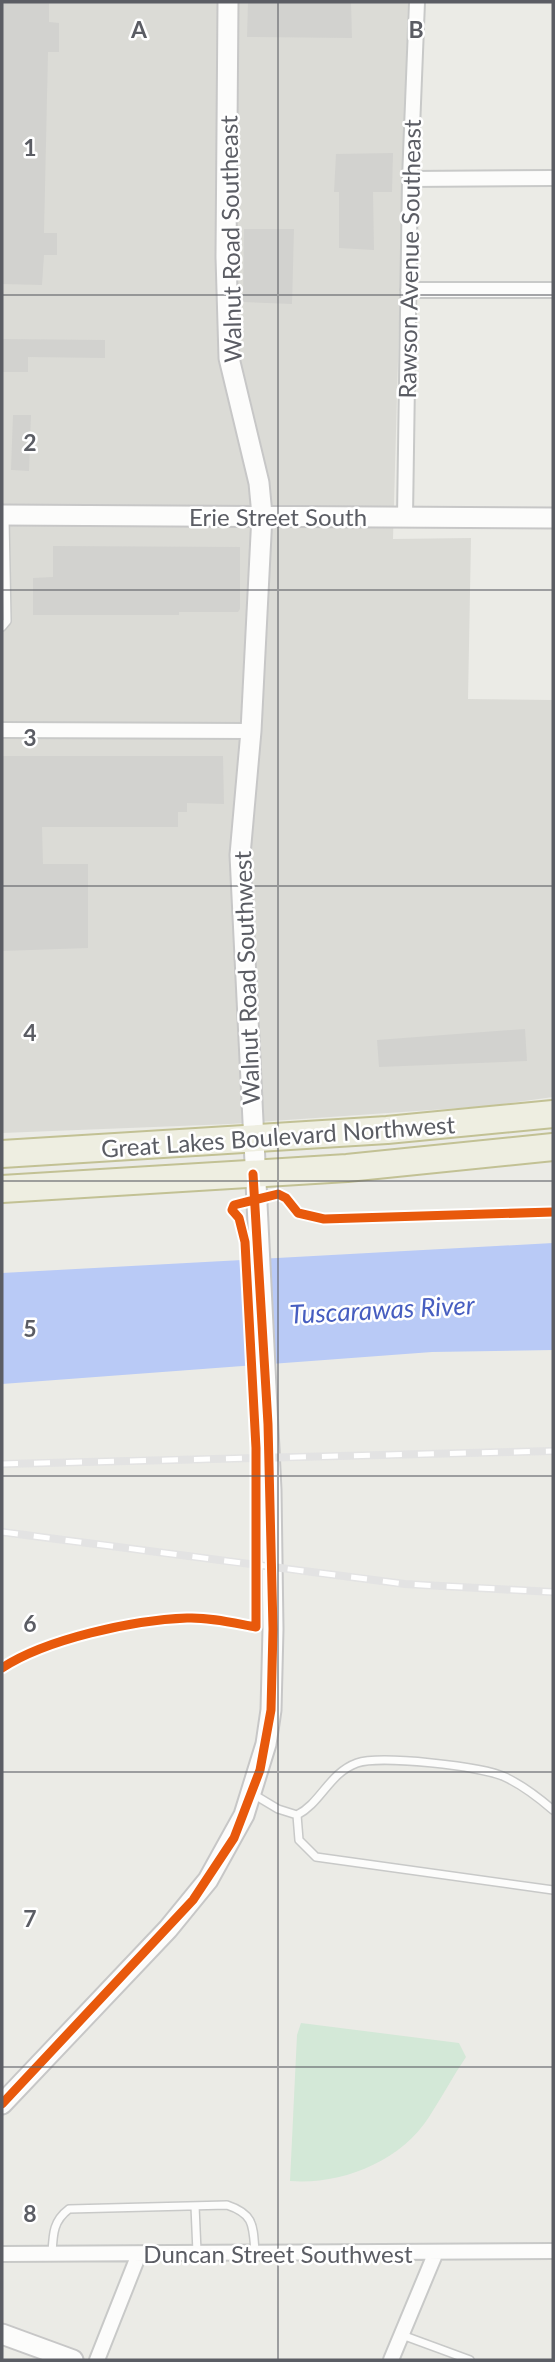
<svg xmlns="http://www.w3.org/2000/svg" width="555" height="2362" viewBox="0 0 555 2362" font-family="Lato,sans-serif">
<rect width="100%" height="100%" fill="#ebebe6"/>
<!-- industrial -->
<path fill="#dbdbd6" d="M 2,2 L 408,2 L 393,539 L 471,538 L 468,699 L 553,700 L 553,1097 L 489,1106 L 230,1124 L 2,1133 Z"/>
<!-- green -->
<path fill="#d3e8d7" d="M 301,2023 L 459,2043 L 466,2057 C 453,2076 442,2097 429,2117 C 400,2162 341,2185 290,2181 L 297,2035 Z"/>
<!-- water -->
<path fill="#b9caf6" d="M 553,1243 L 553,1350 L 432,1352 L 2,1384 L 2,1273 Z"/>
<!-- building -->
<path fill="#d2d2cf" d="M 2,2 L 49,2 L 49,22 L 59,23 L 59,52 L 48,52 L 44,233 L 57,233 L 57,255 L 44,255 L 42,285 L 2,284 Z
M 248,2 L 351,2 L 352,38 L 247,37 Z
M 393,153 L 392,192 L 373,192 L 374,250 L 339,248 L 339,192 L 334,192 L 336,154 Z
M 244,229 L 294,229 L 292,304 L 243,302 Z
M 2,339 L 105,340 L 105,358 L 28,357 L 28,372 L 2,372 Z
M 13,415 L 31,415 L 29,471 L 11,470 Z
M 53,546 L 240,547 L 240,609 L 238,612 L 179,612 L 179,615 L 33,615 L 33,578 L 53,577 Z
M 2,756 L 223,756 L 224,804 L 187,803 L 187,812 L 178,812 L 178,827 L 42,827 L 43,864 L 88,864 L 88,948 L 2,951 Z
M 525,1029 L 527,1061 L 379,1067 L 377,1040 Z"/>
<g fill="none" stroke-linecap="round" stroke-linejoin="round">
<!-- lane casing -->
<g stroke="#c8c9c8" stroke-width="10">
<path id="lane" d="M 2,627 L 7,621 L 5,518
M 253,1794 L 278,1809 L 297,1815 C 321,1803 329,1773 357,1763 C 380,1755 482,1766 505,1777 C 522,1785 538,1797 553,1810
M 297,1815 L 299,1840 L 316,1857 L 553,1890
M 195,2206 L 197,2252
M 52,2254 C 53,2234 53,2221 69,2209 L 227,2205 C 254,2214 253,2225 255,2252
M 402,2335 L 470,2360"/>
</g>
<!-- street casing -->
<g stroke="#c8c9c8" stroke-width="18">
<path id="street" d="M 410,179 L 553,178
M 408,290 L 553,290
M 405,517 L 410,179 L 417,2
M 2,730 L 251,731
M 2,2254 L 553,2251
M 97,2360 L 139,2254
M 391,2360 L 436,2252"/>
</g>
<!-- secondary casing -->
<g stroke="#c7c7c7" stroke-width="23">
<path id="secondary" d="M 2,515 L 553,518
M 2,2104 L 168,1929 L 208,1880 L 244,1815 L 266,1744 L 271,1710 L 273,1629 L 271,1490 L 240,855 L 251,731 L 262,515 L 259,483 L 229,358 L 226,257 L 228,2
M 2,2334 L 73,2360"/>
</g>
<!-- highway casing -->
<g stroke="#c2c194" stroke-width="30">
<path id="highway" d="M 2,1154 L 387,1130 L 553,1114
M 2,1189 L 347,1168 L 553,1147"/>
</g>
<!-- path -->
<path stroke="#c8cccc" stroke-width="2.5" stroke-dasharray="7 3.5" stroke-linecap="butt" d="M 2,1668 C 47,1638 132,1620 186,1618 C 209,1617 233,1623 255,1626"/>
<!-- lane -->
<use href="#lane" stroke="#fcfcfb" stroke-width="7"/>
<!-- street -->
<use href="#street" stroke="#fcfcfb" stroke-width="14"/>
<!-- secondary -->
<use href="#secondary" stroke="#fcfcfb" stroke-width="19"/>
<!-- highway -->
<use href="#highway" stroke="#eeeee1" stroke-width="26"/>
<!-- rail casing -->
<g stroke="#e3e3e3" stroke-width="8">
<path id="rail" d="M 2,1464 L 553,1451
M 2,1532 L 405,1584 L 553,1592"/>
</g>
<!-- rail -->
<use href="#rail" stroke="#fff" stroke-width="5" stroke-dasharray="16" stroke-linecap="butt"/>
<!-- cycleway casing -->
<g stroke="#fff" stroke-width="13">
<path id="cycleway" d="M 2,1668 C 46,1639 133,1620 187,1618 C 210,1617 234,1623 256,1627 L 256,1448 L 245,1242 L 239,1218 L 232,1210 L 234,1205 L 278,1194 L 286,1198 L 298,1213 L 324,1219 L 553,1212
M 2,2104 L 193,1900 L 234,1838 L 260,1770 L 271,1710 L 273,1629 L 268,1424 L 253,1174"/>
</g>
<!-- cycleway -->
<use href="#cycleway" stroke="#e8590c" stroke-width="9"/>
</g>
<!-- grid -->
<path fill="none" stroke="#5b5d64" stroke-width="2" stroke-opacity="0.55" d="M 278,2 L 278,2360M 2,295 L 553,295M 2,590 L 553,590M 2,886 L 553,886M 2,1181 L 553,1181M 2,1476 L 553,1476M 2,1772 L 553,1772M 2,2067 L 553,2067"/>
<g text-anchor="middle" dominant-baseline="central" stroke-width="5" stroke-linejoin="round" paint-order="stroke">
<!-- street labels -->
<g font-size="24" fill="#5b5d64" stroke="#fff">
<text transform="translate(230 239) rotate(-91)">Walnut Road Southeast</text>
<text transform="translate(409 259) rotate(-89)">Rawson Avenue Southeast</text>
<text x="278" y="516">Erie Street South</text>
<text transform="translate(246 978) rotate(-92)">Walnut Road Southwest</text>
<text transform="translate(278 1136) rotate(-4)">Great Lakes Boulevard Northwest</text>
<text x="278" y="2253">Duncan Street Southwest</text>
</g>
<!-- water labels -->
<g font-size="26" font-style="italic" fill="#475ec0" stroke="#fff">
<text transform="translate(382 1309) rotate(-3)">Tuscarawas River</text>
</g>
</g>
<g font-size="23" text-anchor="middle" font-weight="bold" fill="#5b5d64" stroke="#fff" stroke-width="5" stroke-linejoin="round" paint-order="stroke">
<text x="139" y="38">A</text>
<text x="416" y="38">B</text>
<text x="30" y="156">1</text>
<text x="30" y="451">2</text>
<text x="30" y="746">3</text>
<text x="30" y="1041">4</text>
<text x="30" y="1337">5</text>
<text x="30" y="1632">6</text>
<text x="30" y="1927">7</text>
<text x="30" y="2222">8</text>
</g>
<!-- border -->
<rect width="555" height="2362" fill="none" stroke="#5b5d64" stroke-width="7"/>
</svg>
